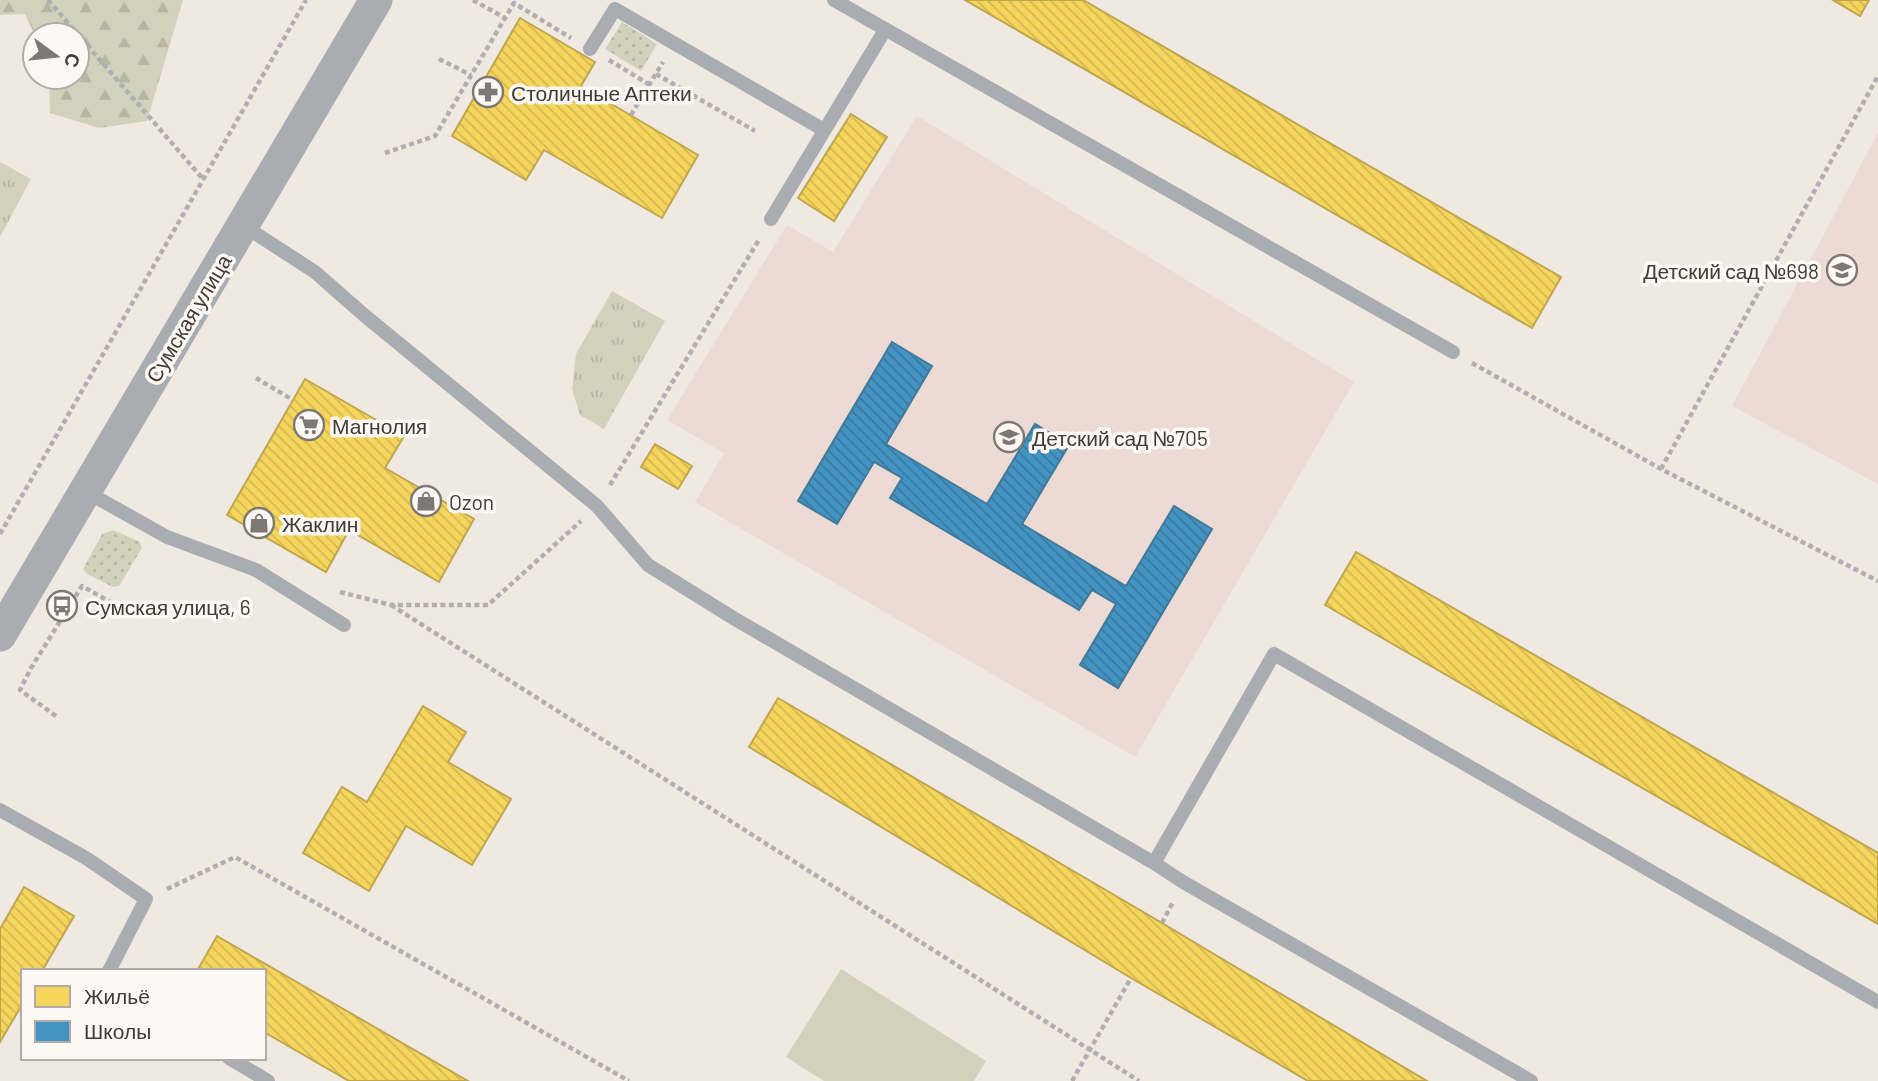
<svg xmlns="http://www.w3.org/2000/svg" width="1878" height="1081" viewBox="0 0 1878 1081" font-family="Barlow,sans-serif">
<defs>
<pattern id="grass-dots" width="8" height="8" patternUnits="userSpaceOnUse" patternTransform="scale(1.75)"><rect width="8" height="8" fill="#d0d2bc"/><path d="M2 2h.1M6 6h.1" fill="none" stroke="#b4b5a2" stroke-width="1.8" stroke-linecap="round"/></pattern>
<pattern id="forest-firs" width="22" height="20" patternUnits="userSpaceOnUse" patternTransform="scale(1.75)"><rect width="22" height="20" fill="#d0d2bc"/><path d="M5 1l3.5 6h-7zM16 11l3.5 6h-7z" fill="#b4b5a2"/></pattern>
<pattern id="park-tufts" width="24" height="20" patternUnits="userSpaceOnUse" patternTransform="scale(1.75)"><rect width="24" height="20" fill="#d0d2bc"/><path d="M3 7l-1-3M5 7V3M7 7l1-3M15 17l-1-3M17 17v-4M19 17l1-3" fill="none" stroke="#b4b5a2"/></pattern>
<pattern id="homes-back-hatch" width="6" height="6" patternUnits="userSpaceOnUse" patternTransform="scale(1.75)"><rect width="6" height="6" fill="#f6d55c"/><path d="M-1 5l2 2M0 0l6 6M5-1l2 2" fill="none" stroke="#d4b851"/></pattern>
<pattern id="schools-back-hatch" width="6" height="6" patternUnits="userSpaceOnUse" patternTransform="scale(1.75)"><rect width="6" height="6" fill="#4393c3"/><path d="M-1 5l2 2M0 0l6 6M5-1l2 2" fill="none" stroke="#39799f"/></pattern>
</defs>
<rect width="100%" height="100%" fill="#f0e9e2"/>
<!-- education -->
<path fill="#ecdad5" d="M 917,116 L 1354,382 L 1135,757 L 695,502 L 724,453 L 667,420 L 787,225 L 833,252 Z
M 1878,133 L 1878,484 L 1732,406 Z"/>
<!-- grass -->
<path fill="url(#grass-dots)" d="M 622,22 L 657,44 L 641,71 L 605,49 Z
M 113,530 L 140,542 L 142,548 L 119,586 L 113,587 L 87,574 L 83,569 L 102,534 Z"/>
<!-- forest -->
<path fill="url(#forest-firs)" d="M 0,0 L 183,0 L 147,121 L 99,128 L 50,113 L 49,77 L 77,77 L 77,35 L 35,35 L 25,14 L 0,15 Z"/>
<!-- park -->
<path fill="url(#park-tufts)" d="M 0,162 L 31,179 L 0,237 Z
M 612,291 L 665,321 L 604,429 L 580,415 L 572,389 L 576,354 Z"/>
<!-- pitch -->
<path fill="#d0d2bc" d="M 841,969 L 986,1061 L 974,1081 L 824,1081 L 786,1057 Z"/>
<!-- homes -->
<path fill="url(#homes-back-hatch)" stroke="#bfa750" stroke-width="2" d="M 965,0 L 1083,0 L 1561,277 L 1532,328 Z
M 1833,0 L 1869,0 L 1860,16 Z
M 520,18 L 595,62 L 581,86 L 698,155 L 662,218 L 544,150 L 526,180 L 452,136 Z
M 851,114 L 887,137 L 834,221 L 798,198 Z
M 305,379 L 404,436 L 385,468 L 474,519 L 439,582 L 349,530 L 326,572 L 227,515 Z
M 655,444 L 692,466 L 678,489 L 641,467 Z
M 1356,552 L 1878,853 L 1878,924 L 1325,605 Z
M 778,698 L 1162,923 L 1427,1081 L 1308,1081 L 1131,978 L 749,747 Z
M 423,706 L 466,732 L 448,762 L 511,799 L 472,865 L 406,826 L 369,891 L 303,853 L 342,787 L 367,802 Z
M 24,887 L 74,916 L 42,971 L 23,971 L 23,1003 L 0,1042 L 0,929 Z
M 217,936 L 468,1081 L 349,1081 L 264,1032 L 264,971 L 197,971 Z"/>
<!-- schools -->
<path fill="url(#schools-back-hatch)" stroke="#427998" stroke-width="2" d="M 892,342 L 932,366 L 886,444 L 987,504 L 1035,424 L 1069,445 L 1022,524 L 1126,586 L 1174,506 L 1212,529 L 1118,688 L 1080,665 L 1116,604 L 1092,590 L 1079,610 L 890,498 L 902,478 L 874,462 L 837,524 L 798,501 Z"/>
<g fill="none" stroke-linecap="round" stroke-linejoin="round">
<!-- path -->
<path stroke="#afafb1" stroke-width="4.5" stroke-dasharray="5 3.5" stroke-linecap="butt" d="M 48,0 L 203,179
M 473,0 L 505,18
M 439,59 L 471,75
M 609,60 L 650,85
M 656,74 L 755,131
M 631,115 L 663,62
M 385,153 L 435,136 L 514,3 L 571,38
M 1472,363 L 1661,469 L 1878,581
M 256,378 L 293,400
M 1661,469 L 1878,76
M 610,485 L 760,238
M 0,534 L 306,0
M 340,592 L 391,605 L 488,605 L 581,521
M 391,605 L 1139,1081
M 56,716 L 20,690 L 31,668 L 82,586 L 121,608
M 167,889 L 235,857 L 629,1081
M 1162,923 L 1173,902
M 1072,1081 L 1131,978"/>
<!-- service -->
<path stroke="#a9adb2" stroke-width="14" d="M 834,0 L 1453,352
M 590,49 L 615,9 L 824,130
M 771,219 L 885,30
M 244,226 L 315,272 L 364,315 L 597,506 L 648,565 L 735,619 L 1154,863 L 1183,882 L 1531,1081
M 85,491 L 167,537 L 256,570 L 344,625
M 0,810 L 86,858 L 146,899 L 109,971
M 1154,863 L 1274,654 L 1878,1002
M 229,1058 L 268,1081"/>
<!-- tertiary -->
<path stroke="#a9adb2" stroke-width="33" d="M 0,635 L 376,0"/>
</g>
<!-- icons -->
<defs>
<g id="pharmacy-ring" transform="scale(1.575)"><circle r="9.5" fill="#fdf8f3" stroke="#7d7872" stroke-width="1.5"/><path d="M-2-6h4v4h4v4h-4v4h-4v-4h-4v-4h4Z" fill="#7d7872"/></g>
<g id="school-ring" transform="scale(1.575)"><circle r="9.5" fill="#fdf8f3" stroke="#7d7872" stroke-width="1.5"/><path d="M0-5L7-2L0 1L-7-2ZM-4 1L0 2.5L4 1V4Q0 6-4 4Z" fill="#7d7872"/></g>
<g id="supermarket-ring" transform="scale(1.575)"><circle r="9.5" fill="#fdf8f3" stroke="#7d7872" stroke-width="1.5"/><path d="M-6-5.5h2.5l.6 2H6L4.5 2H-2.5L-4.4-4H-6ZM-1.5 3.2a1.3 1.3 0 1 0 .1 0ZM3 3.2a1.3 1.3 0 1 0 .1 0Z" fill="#7d7872"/></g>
<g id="shop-ring" transform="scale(1.575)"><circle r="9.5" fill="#fdf8f3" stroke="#7d7872" stroke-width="1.5"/><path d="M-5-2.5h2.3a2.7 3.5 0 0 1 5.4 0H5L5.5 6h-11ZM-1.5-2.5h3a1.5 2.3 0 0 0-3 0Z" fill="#7d7872"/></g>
<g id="bus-ring" transform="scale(1.575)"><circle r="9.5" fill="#fdf8f3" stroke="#7d7872" stroke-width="1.5"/><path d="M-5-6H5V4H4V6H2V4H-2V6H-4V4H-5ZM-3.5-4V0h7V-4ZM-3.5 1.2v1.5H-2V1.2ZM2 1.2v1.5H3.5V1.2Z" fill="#7d7872"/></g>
</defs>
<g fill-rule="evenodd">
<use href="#pharmacy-ring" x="488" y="92"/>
<use href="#school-ring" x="1842" y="270"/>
<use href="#supermarket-ring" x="309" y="425"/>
<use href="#school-ring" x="1009" y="437"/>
<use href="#shop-ring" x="426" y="501"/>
<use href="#shop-ring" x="259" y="523"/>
<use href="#bus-ring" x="62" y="606"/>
</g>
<g text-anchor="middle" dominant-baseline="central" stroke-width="7" stroke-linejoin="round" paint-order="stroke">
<!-- poi labels -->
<g font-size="21" fill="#3f3b35" stroke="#fdf8f3" text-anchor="start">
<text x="511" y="92">Столичные Аптеки</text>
<text x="1819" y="270" text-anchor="end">Детский сад №698</text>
<text x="332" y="425">Магнолия</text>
<text x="1032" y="437">Детский сад №705</text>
<text x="449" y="501">Ozon</text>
<text x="282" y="523">Жаклин</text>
<text x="85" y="606">Сумская улица, 6</text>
</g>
<!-- street labels -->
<g font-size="21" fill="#3f3b35" stroke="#fdf8f3">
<text transform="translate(188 318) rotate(-59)">Сумская улица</text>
</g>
</g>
<!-- legend -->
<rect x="21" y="969" width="245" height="91" fill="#fdf8f3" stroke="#b1aca7" stroke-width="2"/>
<rect x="35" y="986" width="35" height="21" fill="#f6d55c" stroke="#b1aca7" stroke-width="2"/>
<text x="84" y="1004" font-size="21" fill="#3f3b35">Жильё</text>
<rect x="35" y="1021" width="35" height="21" fill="#4393c3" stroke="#b1aca7" stroke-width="2"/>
<text x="84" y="1039" font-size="21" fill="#3f3b35">Школы</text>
<!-- north arrow -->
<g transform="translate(56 56) rotate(105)"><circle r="33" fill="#fdf8f3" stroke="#b1aca7" stroke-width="2"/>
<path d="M0-5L12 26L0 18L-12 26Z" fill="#7d7872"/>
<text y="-10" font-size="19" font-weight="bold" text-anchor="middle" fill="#3f3b35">С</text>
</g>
</svg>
